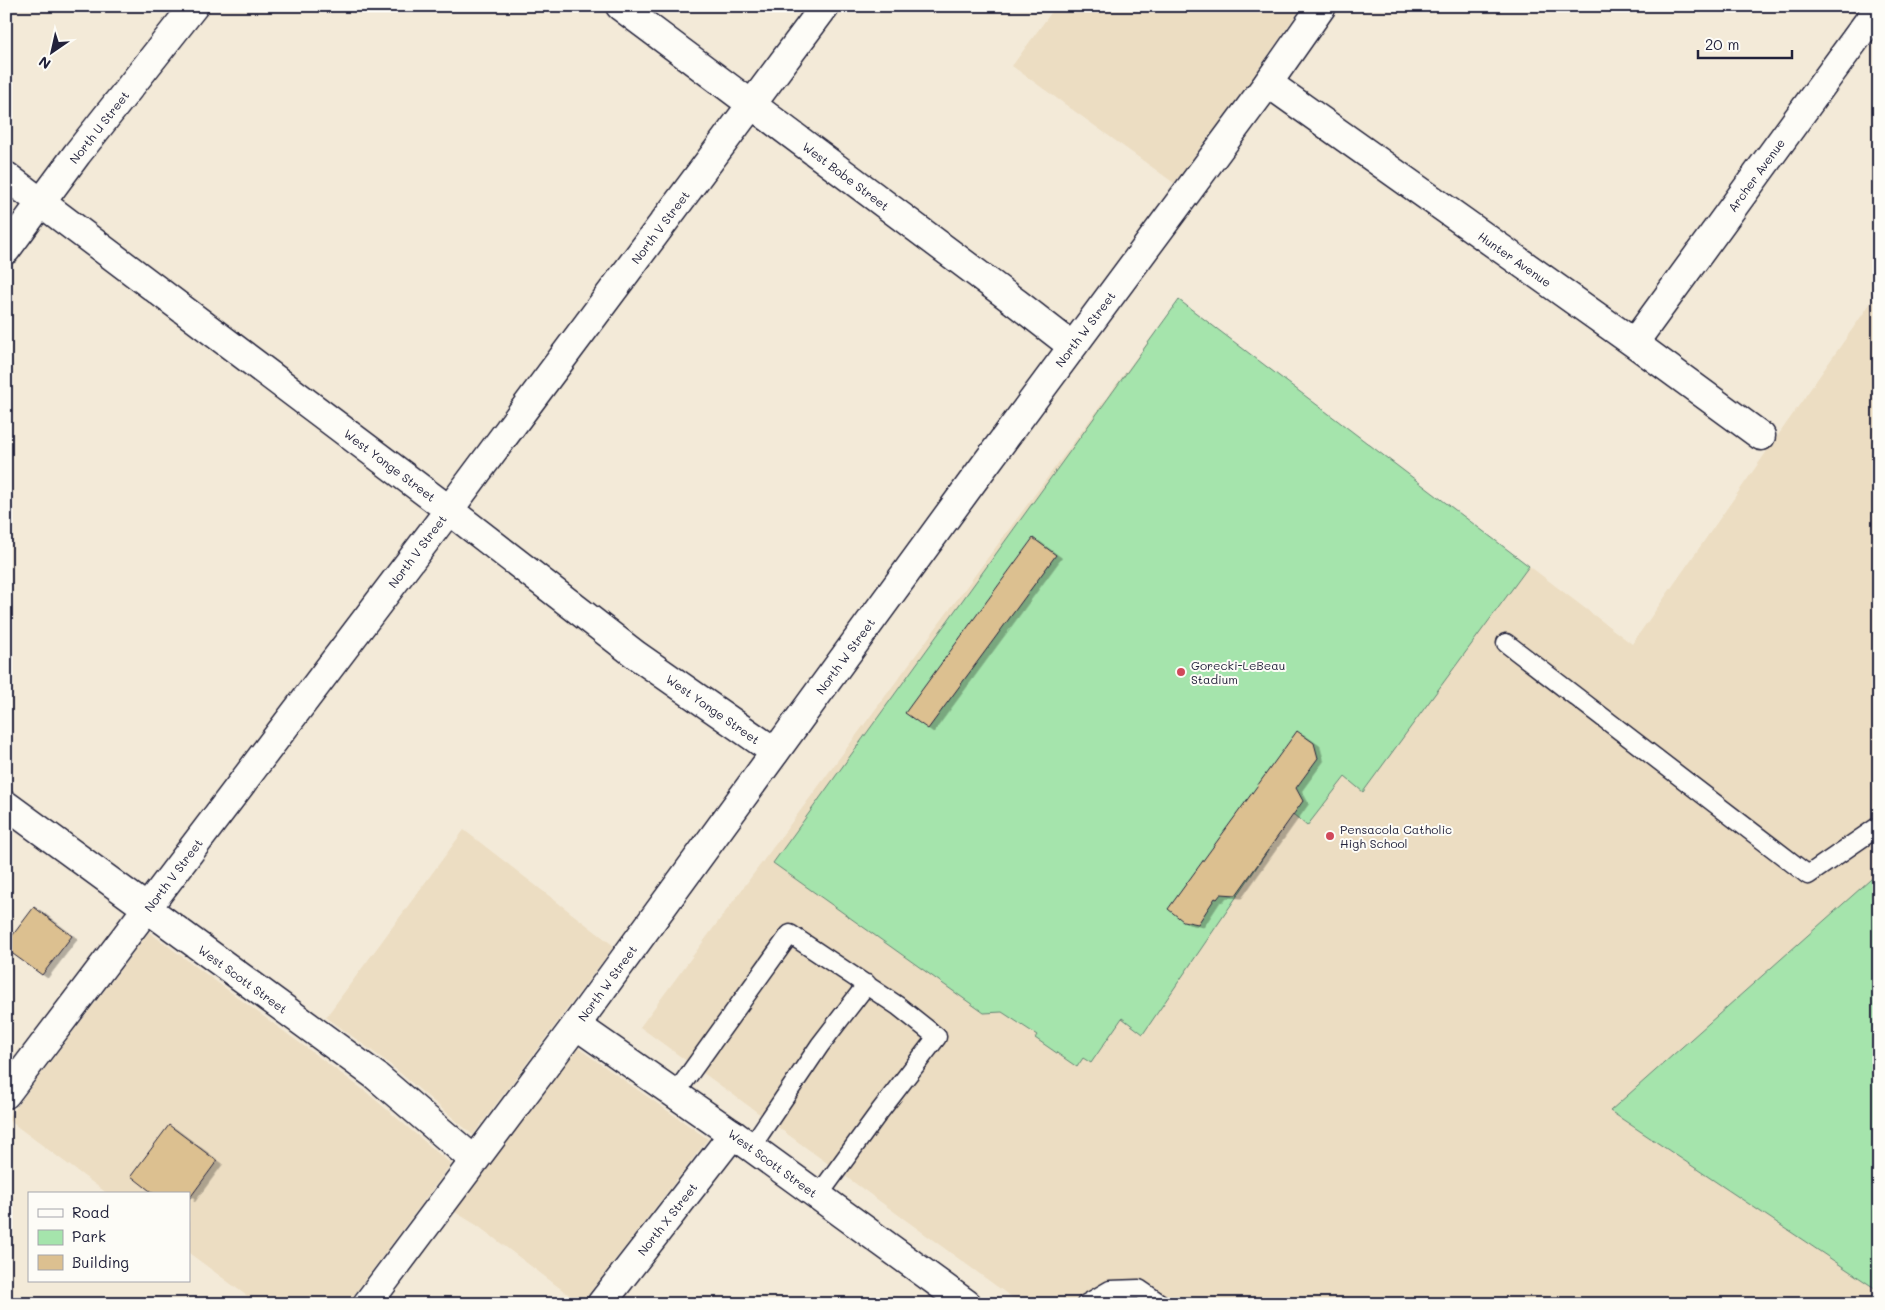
<svg xmlns="http://www.w3.org/2000/svg" width="1885" height="1310" viewBox="0 0 1885 1310" font-family="Mali,sans-serif">
<defs>
<filter id="shadow"><feDropShadow dx="5.5" dy="3" stdDeviation="0" flood-color="#0004"/></filter>
</defs>
<rect width="100%" height="100%" fill="#f3ead8"/>
<filter id="ink" filterUnits="userSpaceOnUse"><feTurbulence type="fractalNoise" baseFrequency=".02" numOctaves="2"/><feDisplacementMap in="SourceGraphic" scale="10" xChannelSelector="R" yChannelSelector="G"/><feConvolveMatrix kernelMatrix="1 2 1 2 8 2 1 2 1" color-interpolation-filters="sRGB"/></filter>
<g filter="url(#ink)">
<!-- built -->
<path fill="#ecddc2" d="M 1056,6 L 1302,6 L 1255,74 L 1174,183 L 1012,66 Z
M 1879,291 L 1879,1304 L 1021,1304 L 640,1027 L 1179,300 L 1632,644 Z
M 464,830 L 614,946 L 473,1135 L 387,1062 L 326,1017 Z
M 149,932 L 365,1091 L 451,1164 L 347,1304 L 258,1304 L 189,1253 L 189,1194 L 108,1194 L 7,1119 Z
M 578,1048 L 708,1139 L 581,1304 L 478,1226 L 455,1212 Z"/>
<!-- green -->
<path fill="#a5e4ac" stroke="#648374" d="M 1179,300 L 1529,566 L 1363,792 L 1345,777 L 1307,826 L 1293,814 L 1143,1034 L 1122,1018 L 1091,1063 L 1083,1058 L 1077,1067 L 1035,1038 L 1037,1035 L 1002,1012 L 984,1013 L 773,863 Z
M 1879,872 L 1879,1291 L 1610,1111 Z"/>
<!-- building -->
<path fill="#dcc090" stroke="#22223b" filter="url(#shadow)" d="M 1033,538 L 1056,555 L 928,729 L 905,713 Z
M 1297,731 L 1314,743 L 1318,758 L 1296,788 L 1303,801 L 1236,895 L 1221,894 L 1217,899 L 1215,898 L 1198,924 L 1183,921 L 1168,909 Z
M 34,907 L 72,936 L 42,975 L 6,949 L 6,944 Z
M 169,1125 L 217,1161 L 189,1199 L 189,1194 L 154,1194 L 131,1176 Z"/>
<g fill="none" stroke-linecap="round" stroke-linejoin="round">
<!-- service casing -->
<g stroke="#22223b" stroke-width="21">
<path id="service" d="M 1506,643 L 1808,875 L 1879,826
M 675,1094 L 790,934 L 898,1006 L 937,1037 L 880,1111 L 818,1196
M 751,1147 L 820,1045 L 867,984
M 1086,1304 L 1110,1290 L 1139,1289 L 1161,1304"/>
</g>
<!-- minor casing -->
<g stroke="#22223b" stroke-width="31">
<path id="minor" d="M 620,6 L 1018,304 L 1072,346
M 1268,83 L 1634,343 L 1761,436
M 6,176 L 449,510 L 636,655 L 775,752
M 6,250 L 77,154 L 194,6
M 1634,343 L 1879,7
M 6,805 L 376,1076 L 474,1160
M 6,1094 L 449,510 L 825,6
M 601,1304 L 733,1134"/>
</g>
<!-- tertiary casing -->
<g stroke="#22223b" stroke-width="31">
<path id="tertiary" d="M 576,1025 L 751,1147 L 967,1304"/>
</g>
<!-- secondary casing -->
<g stroke="#22223b" stroke-width="31">
<path id="secondary" d="M 367,1304 L 576,1025 L 973,481 L 1268,83 L 1322,6"/>
</g>
<!-- service -->
<use href="#service" stroke="#fdfcf7" stroke-width="18"/>
<!-- minor -->
<use href="#minor" stroke="#fdfcf7" stroke-width="28"/>
<!-- tertiary -->
<use href="#tertiary" stroke="#fdfcf7" stroke-width="28"/>
<!-- secondary -->
<use href="#secondary" stroke="#fdfcf7" stroke-width="28"/>
</g>
</g>
<!-- markers -->
<g fill="#d1495b" stroke="#fdfcf7" stroke-width="2">
<circle cx="1181" cy="672" r="5"/>
<circle cx="1330" cy="836" r="5"/>
</g>
<g text-anchor="middle" dominant-baseline="central" stroke-width="4" stroke-linejoin="round" paint-order="stroke">
<!-- street labels -->
<g font-size="12" fill="#22223b" stroke="#fdfcf7">
<text transform="translate(99 127) rotate(-52)">North U Street</text>
<text transform="translate(1756 175) rotate(-54)">Archer Avenue</text>
<text transform="translate(846 176) rotate(37)">West Bobe Street</text>
<text transform="translate(660 227) rotate(-53)">North V Street</text>
<text transform="translate(1515 259) rotate(35)">Hunter Avenue</text>
<text transform="translate(1085 329) rotate(-53)">North W Street</text>
<text transform="translate(390 465) rotate(37)">West Yonge Street</text>
<text transform="translate(417 551) rotate(-53)">North V Street</text>
<text transform="translate(845 656) rotate(-54)">North W Street</text>
<text transform="translate(713 709) rotate(35)">West Yonge Street</text>
<text transform="translate(173 875) rotate(-53)">North V Street</text>
<text transform="translate(243 979) rotate(36)">West Scott Street</text>
<text transform="translate(607 983) rotate(-54)">North W Street</text>
<text transform="translate(773 1163) rotate(36)">West Scott Street</text>
<text transform="translate(667 1219) rotate(-52)">North X Street</text>
</g>
<!-- poi labels -->
<g font-size="12" fill="#22223b" stroke="#fdfcf7" text-anchor="start">
<text x="1191" y="665">Gorecki-LeBeau<tspan x="1191" dy="14">Stadium</tspan></text>
<text x="1340" y="829">Pensacola Catholic<tspan x="1340" dy="14">High School</tspan></text>
</g>
</g>
<!-- margin -->
<rect width="1885" height="1310" fill="none" stroke="#fdfcf7" stroke-width="25"/>
<rect x="12" y="12" width="1860" height="1285" fill="none" stroke="#22223b" stroke-width="2" filter="url(#ink)"/>
<!-- legend -->
<rect x="28" y="1192" width="162" height="90" fill="#fdfcf7" stroke="#a5a5ac"/>
<rect x="38" y="1209" width="25" height="8" fill="#fdfcf7" stroke="#a5a5ac"/>
<text x="72" y="1218" font-size="15" fill="#22223b">Road</text>
<rect x="38" y="1230" width="25" height="15" fill="#a5e4ac" stroke="#a5a5ac"/>
<text x="72" y="1242" font-size="15" fill="#22223b">Park</text>
<rect x="38" y="1255" width="25" height="15" fill="#dcc090" stroke="#a5a5ac"/>
<text x="72" y="1268" font-size="15" fill="#22223b">Building</text>
<!-- north arrow -->
<g transform="translate(52 52) rotate(214)" stroke="#fdfcf7" stroke-width="4" paint-order="stroke">
<path d="M0-4L9 19L0 12L-9 19Z" fill="#22223b"/>
<text y="-8" font-size="14" font-weight="bold" text-anchor="middle" fill="#22223b">N</text>
</g>
<!-- scale -->
<path d="M1698 50v8h94v-8" fill="none" stroke="#22223b" stroke-width="2.5"/>
<text x="1705" y="50" font-size="15" fill="#22223b" stroke="#fdfcf7" stroke-width="4" paint-order="stroke">20 m</text>
</svg>
